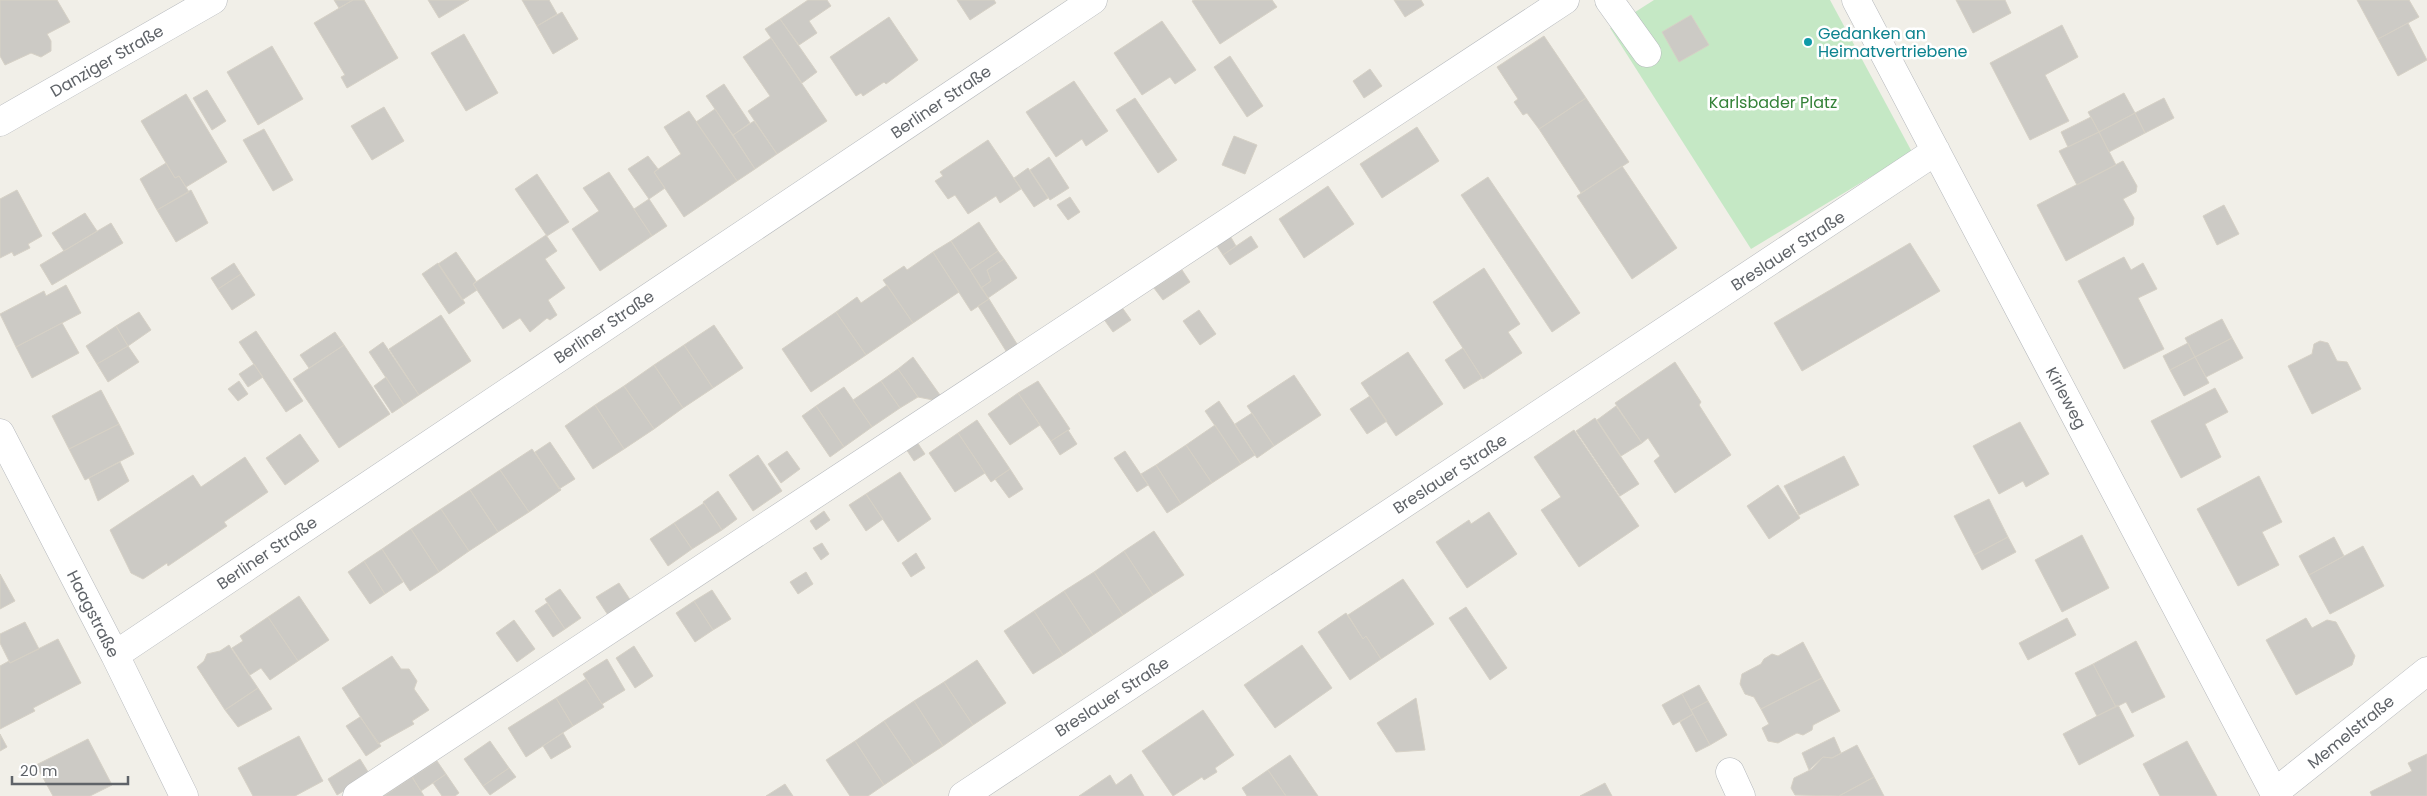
<svg xmlns="http://www.w3.org/2000/svg" width="2427" height="796" viewBox="0 0 2427 796" font-family="Poppins,sans-serif">
<rect width="100%" height="100%" fill="#f1efe8"/>
<!-- green -->
<path fill="#c5e8c5" d="M 1654,0 L 1830,0 L 1912,152 L 1751,249 L 1610,28 Z"/>
<!-- building -->
<path fill="#cccac5" stroke="#d6d1c6" d="M 0,0 L 57,0 L 70,22 L 47,34 L 51,41 L 51,51 L 41,57 L 31,53 L 5,65 L 0,56 Z
M 334,0 L 353,0 L 339,8 Z
M 353,0 L 364,0 L 398,58 L 347,88 L 341,77 L 345,75 L 314,23 Z
M 428,0 L 469,0 L 439,18 Z
M 522,0 L 549,0 L 557,14 L 537,26 Z
M 808,0 L 827,0 L 831,6 L 809,21 L 817,33 L 799,45 L 780,19 Z
M 957,0 L 994,0 L 996,3 L 970,20 Z
M 1194,0 L 1272,0 L 1277,7 L 1220,44 L 1192,1 Z
M 1394,0 L 1421,0 L 1424,5 L 1405,17 Z
M 1956,0 L 2005,0 L 2011,13 L 1973,33 Z
M 2357,0 L 2409,0 L 2419,17 L 2378,39 Z
M 562,12 L 578,39 L 553,54 L 537,26 Z
M 1691,15 L 1709,45 L 1679,62 L 1662,32 Z
M 889,17 L 918,60 L 886,84 L 884,82 L 863,96 L 861,93 L 856,96 L 830,57 Z
M 780,19 L 817,72 L 802,83 L 765,29 Z
M 1162,21 L 1196,70 L 1175,84 L 1170,77 L 1142,95 L 1114,53 Z
M 2408,23 L 2427,60 L 2398,76 L 2378,39 Z
M 2062,25 L 2078,57 L 2045,75 L 2069,121 L 2030,140 L 1990,63 Z
M 464,34 L 498,93 L 466,111 L 431,53 Z
M 1544,36 L 1586,98 L 1539,129 L 1527,113 L 1523,115 L 1514,102 L 1518,99 L 1497,67 Z
M 771,38 L 827,121 L 777,154 L 748,111 L 770,96 L 743,57 Z
M 272,46 L 303,99 L 258,125 L 227,72 Z
M 1230,56 L 1263,106 L 1247,117 L 1214,67 Z
M 1370,69 L 1382,86 L 1364,98 L 1353,81 Z
M 1074,81 L 1108,131 L 1086,146 L 1082,139 L 1056,157 L 1026,112 Z
M 724,84 L 750,123 L 733,135 L 706,96 Z
M 207,90 L 226,121 L 212,130 L 193,98 Z
M 2124,93 L 2135,113 L 2099,132 L 2088,112 Z
M 186,94 L 227,162 L 186,187 L 179,176 L 175,178 L 141,121 Z
M 1135,98 L 1177,160 L 1158,173 L 1116,110 Z
M 1586,98 L 1629,162 L 1581,193 L 1539,129 Z
M 2164,98 L 2174,118 L 2145,133 L 2135,113 Z
M 384,107 L 404,141 L 372,160 L 351,126 Z
M 715,109 L 755,169 L 737,181 L 696,122 Z
M 689,111 L 737,181 L 684,217 L 654,172 L 681,154 L 664,127 Z
M 2135,113 L 2145,133 L 2109,152 L 2099,132 Z
M 2091,117 L 2099,132 L 2068,147 L 2061,132 Z
M 754,121 L 777,154 L 755,169 L 733,135 Z
M 1417,127 L 1439,161 L 1382,198 L 1360,164 Z
M 264,129 L 293,180 L 273,191 L 243,140 Z
M 2099,132 L 2116,165 L 2077,185 L 2059,151 Z
M 1234,136 L 1257,145 L 1245,174 L 1222,165 Z
M 988,140 L 1021,189 L 1000,203 L 996,196 L 968,214 L 955,195 L 948,199 L 935,181 L 943,176 L 940,172 Z
M 648,156 L 658,169 L 654,172 L 665,188 L 649,199 L 628,169 Z
M 1049,157 L 1069,188 L 1050,200 L 1030,170 Z
M 2123,161 L 2137,186 L 2136,192 L 2123,199 L 2134,218 L 2133,225 L 2066,261 L 2037,205 Z
M 166,163 L 175,178 L 179,176 L 189,192 L 157,210 L 140,179 Z
M 1622,166 L 1677,248 L 1632,279 L 1577,196 Z
M 1028,168 L 1048,198 L 1034,207 L 1014,178 Z
M 609,172 L 652,236 L 600,271 L 572,229 L 599,211 L 583,188 Z
M 537,174 L 569,222 L 547,236 L 515,189 Z
M 1488,177 L 1580,313 L 1552,332 L 1461,195 Z
M 1328,186 L 1354,224 L 1304,258 L 1279,219 Z
M 17,190 L 42,236 L 28,244 L 30,248 L 14,256 L 12,252 L 0,258 L 0,199 Z
M 191,190 L 208,223 L 176,242 L 157,210 Z
M 1070,197 L 1080,212 L 1068,220 L 1057,205 Z
M 649,199 L 667,226 L 652,236 L 634,209 Z
M 2224,205 L 2239,234 L 2217,245 L 2203,216 Z
M 85,213 L 97,231 L 64,251 L 52,233 Z
M 979,222 L 998,251 L 970,270 L 951,241 Z
M 111,223 L 123,243 L 52,285 L 40,265 Z
M 1229,234 L 1236,246 L 1223,255 L 1215,243 Z
M 546,235 L 557,251 L 545,259 L 565,288 L 548,300 L 557,315 L 550,320 L 547,318 L 530,332 L 520,318 L 503,329 L 473,284 Z
M 1251,236 L 1258,247 L 1230,265 L 1223,255 Z
M 951,241 L 989,299 L 971,311 L 933,252 Z
M 1910,243 L 1940,291 L 1802,371 L 1774,323 Z
M 998,251 L 1004,259 L 987,270 L 991,281 L 981,288 L 970,270 Z
M 456,252 L 476,281 L 473,284 L 477,290 L 462,300 L 438,264 Z
M 933,252 L 959,292 L 913,323 L 883,280 L 904,266 L 907,270 Z
M 2124,257 L 2131,270 L 2143,263 L 2157,289 L 2138,298 L 2164,349 L 2124,369 L 2078,281 Z
M 1004,259 L 1017,278 L 988,298 L 981,288 L 991,281 L 987,270 Z
M 234,263 L 241,274 L 218,289 L 211,278 Z
M 438,263 L 465,303 L 449,314 L 422,274 Z
M 1484,268 L 1520,324 L 1508,332 L 1522,353 L 1483,379 L 1433,302 Z
M 1182,270 L 1190,282 L 1163,300 L 1154,288 Z
M 241,274 L 255,295 L 232,310 L 218,289 Z
M 66,285 L 81,313 L 16,347 L 0,314 L 44,291 L 46,296 Z
M 887,285 L 913,323 L 866,355 L 836,312 L 857,297 L 861,303 Z
M 989,299 L 1017,344 L 1006,351 L 978,306 Z
M 1121,306 L 1131,320 L 1113,332 L 1103,318 Z
M 1199,310 L 1216,334 L 1200,345 L 1183,321 Z
M 139,312 L 151,330 L 128,346 L 116,326 Z
M 836,312 L 866,355 L 811,392 L 782,349 Z
M 441,315 L 471,361 L 419,395 L 389,349 Z
M 2222,319 L 2232,338 L 2195,357 L 2185,338 Z
M 62,323 L 79,353 L 32,378 L 16,347 Z
M 714,325 L 743,368 L 713,388 L 684,345 Z
M 116,326 L 128,346 L 97,364 L 86,346 Z
M 256,331 L 303,401 L 286,412 L 239,342 Z
M 335,332 L 344,345 L 309,368 L 300,355 Z
M 2232,338 L 2243,358 L 2206,377 L 2195,357 Z
M 2320,341 L 2328,343 L 2337,361 L 2347,362 L 2361,389 L 2312,414 L 2288,366 L 2312,354 L 2314,344 Z
M 383,342 L 419,395 L 404,405 L 369,352 Z
M 2188,343 L 2195,357 L 2170,370 L 2163,356 Z
M 344,345 L 390,414 L 339,448 L 293,379 Z
M 684,345 L 713,388 L 683,408 L 654,365 Z
M 128,346 L 139,362 L 108,382 L 97,364 Z
M 1463,348 L 1482,378 L 1464,389 L 1445,360 Z
M 1408,352 L 1443,404 L 1396,436 L 1361,383 Z
M 913,357 L 940,395 L 933,400 L 918,397 L 898,369 Z
M 2195,357 L 2209,383 L 2184,396 L 2170,370 Z
M 1675,362 L 1701,402 L 1699,405 L 1731,455 L 1675,493 L 1654,461 L 1660,456 L 1648,438 L 1642,443 L 1615,403 Z
M 254,364 L 263,377 L 248,387 L 239,374 Z
M 654,365 L 683,408 L 654,429 L 624,386 Z
M 898,369 L 918,397 L 900,408 L 881,381 Z
M 1294,375 L 1321,415 L 1274,446 L 1247,406 Z
M 386,377 L 404,405 L 392,413 L 374,386 Z
M 239,381 L 248,394 L 238,401 L 228,389 Z
M 881,381 L 900,408 L 872,427 L 853,400 Z
M 1038,381 L 1070,429 L 1051,441 L 1018,393 Z
M 624,386 L 654,429 L 624,449 L 595,405 Z
M 844,387 L 872,427 L 844,447 L 816,406 Z
M 2215,388 L 2228,412 L 2205,424 L 2221,457 L 2181,478 L 2151,421 Z
M 101,390 L 119,424 L 69,449 L 52,416 Z
M 1018,393 L 1040,425 L 1010,445 L 988,414 Z
M 1370,396 L 1387,421 L 1367,434 L 1350,409 Z
M 1219,401 L 1255,455 L 1241,464 L 1205,411 Z
M 595,405 L 624,449 L 593,469 L 565,426 Z
M 816,406 L 844,447 L 830,457 L 802,416 Z
M 1616,406 L 1642,443 L 1621,456 L 1597,420 Z
M 1252,413 L 1274,446 L 1257,458 L 1235,424 Z
M 1595,418 L 1639,484 L 1620,496 L 1576,431 Z
M 977,420 L 1010,469 L 991,482 L 958,433 Z
M 2020,422 L 2049,474 L 2026,487 L 2023,481 L 1999,494 L 1973,446 Z
M 119,424 L 134,454 L 85,480 L 69,449 Z
M 1215,425 L 1241,464 L 1212,483 L 1186,445 Z
M 1068,430 L 1077,444 L 1060,455 L 1051,441 Z
M 1574,430 L 1639,526 L 1579,567 L 1541,510 L 1561,497 L 1534,457 Z
M 958,433 L 985,473 L 955,492 L 929,453 Z
M 300,434 L 319,461 L 285,485 L 266,458 Z
M 550,442 L 575,479 L 559,489 L 535,452 Z
M 917,442 L 925,454 L 914,461 L 906,449 Z
M 1186,445 L 1212,483 L 1181,504 L 1156,465 Z
M 532,449 L 561,490 L 529,512 L 500,470 Z
M 787,451 L 800,469 L 781,483 L 768,464 Z
M 1125,451 L 1148,485 L 1137,492 L 1114,458 Z
M 758,455 L 782,491 L 753,511 L 729,475 Z
M 1844,456 L 1859,485 L 1799,515 L 1784,486 Z
M 245,457 L 268,492 L 224,522 L 227,526 L 168,566 L 167,563 L 143,579 L 131,573 L 110,530 L 193,475 L 201,487 Z
M 120,462 L 129,481 L 98,501 L 89,478 Z
M 1156,465 L 1181,504 L 1167,513 L 1141,474 Z
M 1010,469 L 1023,489 L 1009,498 L 995,479 Z
M 500,470 L 529,512 L 498,532 L 470,490 Z
M 900,472 L 931,519 L 898,542 L 866,494 Z
M 2259,476 L 2282,522 L 2262,532 L 2279,565 L 2238,586 L 2197,509 Z
M 1778,485 L 1800,518 L 1769,539 L 1747,506 Z
M 470,490 L 498,532 L 469,551 L 441,509 Z
M 718,491 L 737,519 L 722,530 L 703,502 Z
M 866,494 L 883,519 L 866,531 L 849,505 Z
M 1989,499 L 2008,537 L 1974,555 L 1954,516 Z
M 704,503 L 722,530 L 692,549 L 674,523 Z
M 441,509 L 469,551 L 439,572 L 411,529 Z
M 824,511 L 830,520 L 816,530 L 810,521 Z
M 1489,512 L 1517,554 L 1467,588 L 1436,542 L 1469,520 L 1471,524 Z
M 674,523 L 692,549 L 668,566 L 650,539 Z
M 411,529 L 439,572 L 410,591 L 382,549 Z
M 1154,531 L 1184,575 L 1153,595 L 1124,551 Z
M 2082,535 L 2109,588 L 2062,612 L 2035,560 Z
M 2008,537 L 2016,552 L 1982,570 L 1974,555 Z
M 2334,537 L 2344,556 L 2309,575 L 2299,556 Z
M 822,543 L 829,554 L 821,560 L 813,548 Z
M 2363,546 L 2384,586 L 2330,614 L 2309,575 Z
M 382,549 L 403,582 L 385,594 L 364,561 Z
M 1124,551 L 1153,595 L 1123,615 L 1094,572 Z
M 916,553 L 925,568 L 911,577 L 902,563 Z
M 364,561 L 385,594 L 370,604 L 348,572 Z
M 806,572 L 813,584 L 798,594 L 790,582 Z
M 1094,572 L 1123,615 L 1093,635 L 1064,591 Z
M 0,574 L 15,601 L 0,609 Z
M 1403,579 L 1434,624 L 1381,659 L 1366,636 L 1363,639 L 1348,615 Z
M 619,583 L 631,601 L 608,615 L 596,597 Z
M 560,589 L 581,618 L 565,629 L 545,599 Z
M 712,590 L 731,619 L 713,630 L 694,601 Z
M 1064,591 L 1093,635 L 1063,655 L 1034,611 Z
M 299,596 L 329,640 L 298,661 L 268,617 Z
M 694,601 L 713,630 L 695,642 L 676,613 Z
M 547,603 L 565,629 L 553,637 L 535,611 Z
M 1466,607 L 1507,668 L 1490,680 L 1449,618 Z
M 1034,611 L 1063,655 L 1033,674 L 1004,631 Z
M 1346,613 L 1363,639 L 1366,636 L 1381,659 L 1350,680 L 1318,632 Z
M 268,617 L 298,661 L 270,680 L 261,668 L 250,675 L 232,648 L 243,641 L 240,636 Z
M 2067,618 L 2076,635 L 2028,660 L 2019,643 Z
M 2306,618 L 2312,628 L 2327,620 L 2336,622 L 2355,656 L 2352,665 L 2296,695 L 2266,640 Z
M 514,620 L 535,649 L 517,662 L 496,633 Z
M 25,622 L 39,649 L 10,663 L 0,643 L 0,634 Z
M 58,639 L 81,683 L 33,708 L 35,711 L 0,729 L 0,666 L 9,661 L 10,663 Z
M 2136,641 L 2165,697 L 2132,713 L 2126,702 L 2116,707 L 2093,664 Z
M 1803,642 L 1822,678 L 1761,709 L 1754,697 L 1745,694 L 1740,684 L 1742,674 L 1761,664 L 1764,659 L 1772,654 L 1778,656 Z
M 229,645 L 258,688 L 225,710 L 197,667 L 204,661 L 207,654 L 220,651 Z
M 1302,645 L 1332,688 L 1275,728 L 1244,685 Z
M 634,646 L 653,676 L 635,688 L 616,658 Z
M 392,656 L 401,669 L 409,669 L 417,681 L 414,689 L 429,710 L 412,721 L 414,724 L 378,744 L 342,688 Z
M 607,659 L 625,690 L 602,704 L 583,674 Z
M 977,660 L 1006,703 L 973,725 L 944,682 Z
M 2093,664 L 2116,707 L 2097,716 L 2075,673 Z
M 1822,678 L 1840,711 L 1813,725 L 1812,730 L 1803,735 L 1797,733 L 1778,743 L 1768,741 L 1762,728 L 1769,724 L 1761,709 Z
M 586,679 L 604,707 L 573,726 L 556,698 Z
M 944,682 L 973,725 L 943,746 L 914,701 Z
M 1699,685 L 1708,701 L 1691,710 L 1682,694 Z
M 258,688 L 272,709 L 238,727 L 225,710 Z
M 1682,694 L 1693,714 L 1673,725 L 1662,705 Z
M 556,698 L 573,726 L 526,757 L 508,728 Z
M 1416,698 L 1425,750 L 1396,752 L 1377,723 Z
M 914,701 L 943,746 L 914,765 L 884,721 Z
M 1708,701 L 1727,735 L 1710,745 L 1691,710 Z
M 2118,705 L 2134,736 L 2079,765 L 2063,734 Z
M 1203,710 L 1234,755 L 1215,768 L 1217,772 L 1204,780 L 1202,777 L 1173,796 L 1142,751 Z
M 1693,714 L 1710,745 L 1696,752 L 1680,722 Z
M 360,717 L 381,746 L 366,756 L 346,726 Z
M 884,721 L 914,765 L 884,785 L 855,741 Z
M 563,733 L 571,747 L 551,759 L 543,746 Z
M 0,734 L 7,747 L 0,751 Z
M 299,736 L 323,781 L 295,796 L 253,796 L 238,768 Z
M 1834,737 L 1841,753 L 1832,758 L 1823,757 L 1809,770 L 1802,753 Z
M 88,739 L 112,785 L 90,796 L 53,796 L 36,765 Z
M 490,741 L 509,768 L 483,786 L 464,759 Z
M 855,741 L 884,785 L 868,796 L 850,796 L 826,760 Z
M 2187,741 L 2217,796 L 2160,796 L 2143,764 Z
M 1857,745 L 1874,777 L 1839,796 L 1795,795 L 1791,788 L 1794,778 L 1812,769 L 1823,757 L 1832,758 Z
M 2427,754 L 2427,796 L 2372,796 L 2370,792 L 2412,771 L 2408,763 Z
M 1290,755 L 1318,796 L 1286,796 L 1268,770 Z
M 360,759 L 370,775 L 337,795 L 328,779 Z
M 437,761 L 446,774 L 421,791 L 412,777 Z
M 509,768 L 516,777 L 490,795 L 483,786 Z
M 1268,770 L 1286,796 L 1247,796 L 1242,788 Z
M 446,774 L 459,793 L 455,796 L 442,796 L 433,783 Z
M 1131,774 L 1144,796 L 1079,796 L 1110,775 L 1116,785 Z
M 412,777 L 424,796 L 384,796 Z
M 1874,777 L 1884,796 L 1839,796 Z
M 1605,783 L 1612,796 L 1580,796 Z
M 785,784 L 793,796 L 766,796 Z"/>
<g fill="none" stroke-linecap="round" stroke-linejoin="round">
<!-- minor casing -->
<g stroke="#b5b8bc" stroke-width="29">
<path id="minor" d="M 1609,0 L 1647,53
M 1856,0 L 2276,796
M 0,122 L 213,0
M 0,433 L 115,655 L 184,796
M 115,655 L 1093,0
M 1730,772 L 1741,796
M 2274,793 L 2427,671
M 357,796 L 1565,0
M 963,796 L 1936,151"/>
</g>
<!-- minor -->
<use href="#minor" stroke="#fff" stroke-width="28"/>
</g>
<!-- markers -->
<circle fill="#0f9aa8" stroke="#fff" stroke-width="2" cx="1808" cy="42" r="5"/>
<g text-anchor="middle" dominant-baseline="central" stroke-width="5" stroke-linejoin="round" paint-order="stroke">
<!-- culture labels -->
<g font-size="16" fill="#0d838f" stroke="#fff" text-anchor="start">
<text x="1818" y="33">Gedanken an<tspan x="1818" dy="18">Heimatvertriebene</tspan></text>
</g>
<!-- street labels -->
<g font-size="16" fill="#5f6368" stroke="#fff">
<text transform="translate(107 61) rotate(-30)">Danziger Straße</text>
<text transform="translate(941 102) rotate(-34)">Berliner Straße</text>
<text transform="translate(1788 251) rotate(-33)">Breslauer Straße</text>
<text transform="translate(604 327) rotate(-34)">Berliner Straße</text>
<text transform="translate(2066 398) rotate(62)">Kirleweg</text>
<text transform="translate(1450 474) rotate(-33)">Breslauer Straße</text>
<text transform="translate(267 553) rotate(-34)">Berliner Straße</text>
<text transform="translate(93 614) rotate(63)">Haagstraße</text>
<text transform="translate(1112 697) rotate(-33)">Breslauer Straße</text>
<text transform="translate(2351 732) rotate(-39)">Memelstraße</text>
</g>
<!-- park labels -->
<g font-size="16" fill="#348238" stroke="#fff">
<text x="1773" y="102">Karlsbader Platz</text>
</g>
</g>
<!-- scale -->
<path d="M12 776v8h116v-8" fill="none" stroke="#5f6368" stroke-width="2.5"/>
<text x="20" y="776" font-size="15" fill="#5f6368" stroke="#ffffff" stroke-width="4" paint-order="stroke">20 m</text>
</svg>
